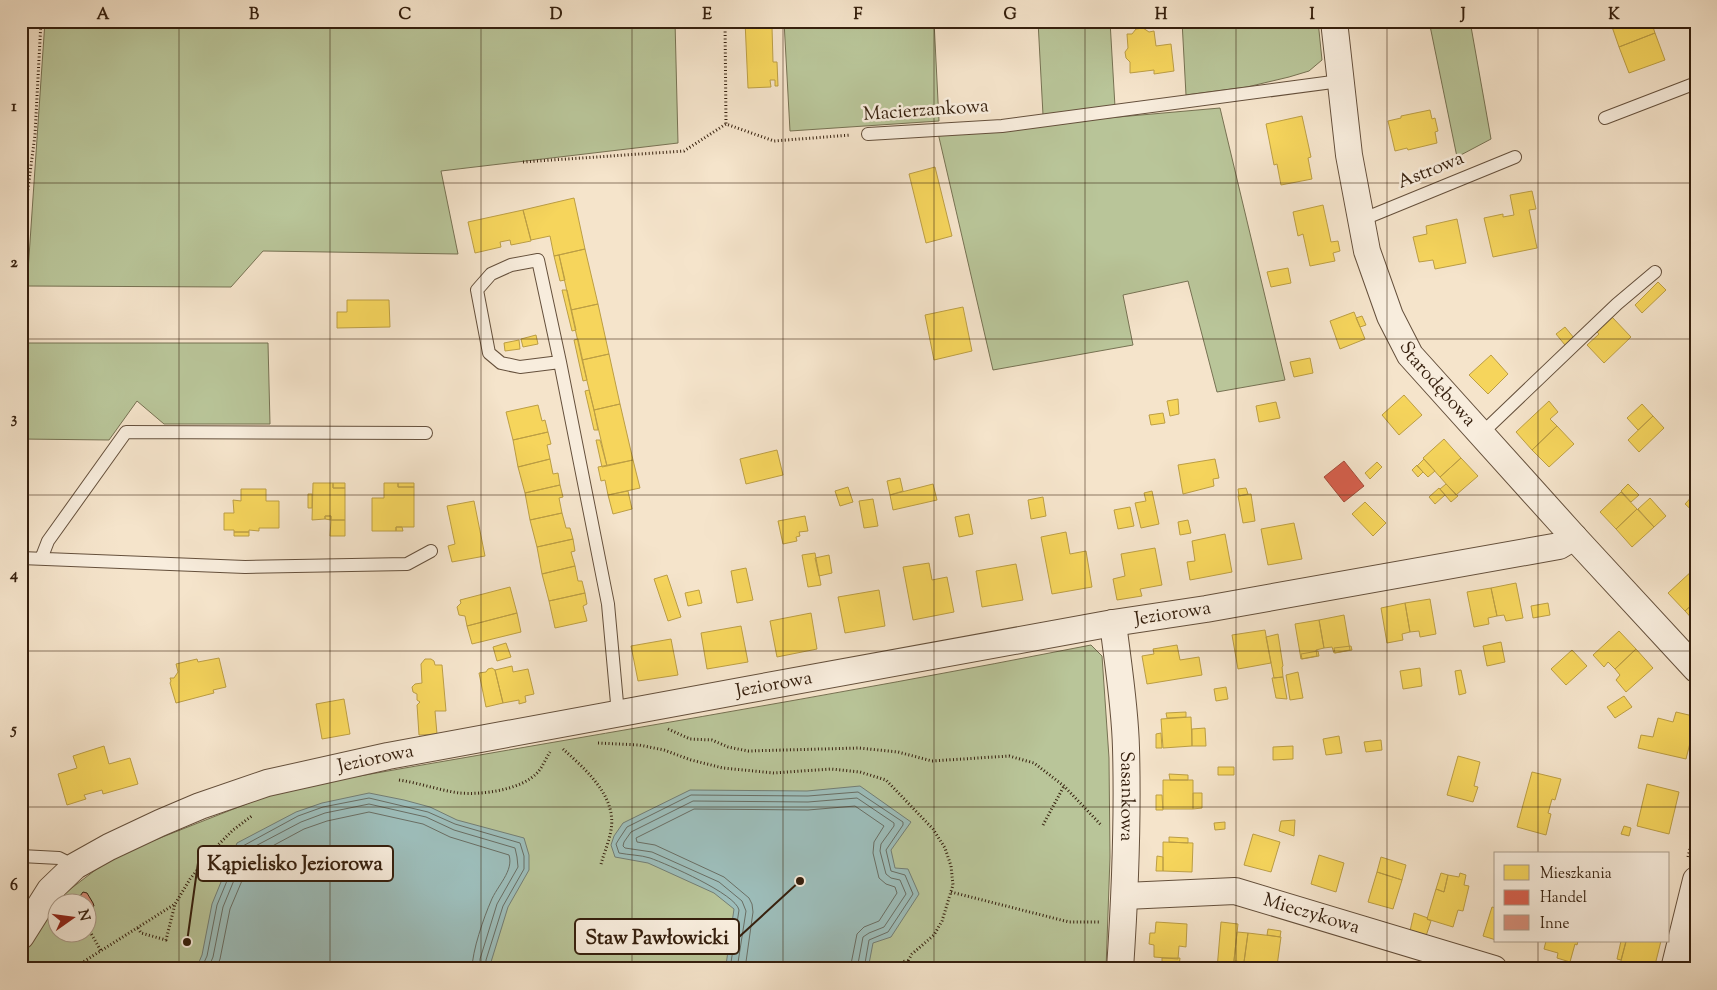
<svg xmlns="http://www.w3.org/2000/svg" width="1717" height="990" viewBox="0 0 1717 990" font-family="'Sorts Mill Goudy',serif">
<rect width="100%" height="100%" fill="#f5e4cb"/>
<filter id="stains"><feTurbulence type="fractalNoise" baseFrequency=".004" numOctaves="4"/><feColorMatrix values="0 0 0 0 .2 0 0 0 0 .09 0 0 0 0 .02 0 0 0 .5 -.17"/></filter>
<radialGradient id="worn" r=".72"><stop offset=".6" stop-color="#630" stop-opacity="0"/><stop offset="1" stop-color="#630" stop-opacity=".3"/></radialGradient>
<!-- green -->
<path fill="#b9c599" stroke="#777253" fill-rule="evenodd" d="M 45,21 L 675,21 L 678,143 L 441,171 L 458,254 L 263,251 L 231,287 L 27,286 Z
M 784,21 L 934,21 L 939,121 L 790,131 Z
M 1038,21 L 1110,21 L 1115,107 L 1043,115 Z
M 1182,21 L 1318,21 L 1322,60 L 1309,71 L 1289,77 L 1247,87 L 1186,95 Z
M 1429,21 L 1470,21 L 1491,139 L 1457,157 Z
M 1220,108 L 1285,380 L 1217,392 L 1188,281 L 1123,295 L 1133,345 L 993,370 L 938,133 Z
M 21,343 L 268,343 L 270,424 L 164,424 L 137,401 L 109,440 L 21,439 Z
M 1091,645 L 1102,656 L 1109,758 L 1110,857 L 1106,969 L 21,969 L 21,959 L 24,951 L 37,926 L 56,900 L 98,868 L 132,849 L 264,797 L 314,784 C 573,738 833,696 1091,645 ZM 58,902 L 88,902 L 88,932 L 58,932 Z"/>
<!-- water -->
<path fill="#9dbebb" stroke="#737e75" d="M 860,786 L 911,822 L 891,850 L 895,868 L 908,869 L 919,894 L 891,937 L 873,943 L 868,969 L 725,969 L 726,965 L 734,909 L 714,893 L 648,863 L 615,857 L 611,845 L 614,836 L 623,823 L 690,790 L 807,791 Z
M 369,793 L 404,800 L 430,807 L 457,820 L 524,838 L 529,855 L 529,870 L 508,907 L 491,962 L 491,969 L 196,969 L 202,955 L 212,904 L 237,843 L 296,812 L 322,803 Z"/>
<!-- homes -->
<path fill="#f6d55c" stroke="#bc9e44" d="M 745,21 L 775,21 L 775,27 L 772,27 L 773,62 L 777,62 L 778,86 L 775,86 L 775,80 L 770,80 L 771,87 L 748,88 Z
M 1610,21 L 1651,21 L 1655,33 L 1619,47 Z
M 1143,28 L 1149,32 L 1154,31 L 1156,46 L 1171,44 L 1174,71 L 1154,74 L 1154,70 L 1130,73 L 1130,62 L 1126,58 L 1125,52 L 1128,48 L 1127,34 L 1132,34 L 1136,29 Z
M 1655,33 L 1665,60 L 1629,73 L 1619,47 Z
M 1430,110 L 1432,119 L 1435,118 L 1438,131 L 1435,132 L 1437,143 L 1408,150 L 1407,148 L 1395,151 L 1388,121 L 1401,118 L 1401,116 Z
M 1302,116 L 1311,157 L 1308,158 L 1312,179 L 1281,185 L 1277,164 L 1274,165 L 1266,124 Z
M 935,167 L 952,236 L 926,243 L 909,174 Z
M 1532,191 L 1536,209 L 1529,210 L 1537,248 L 1493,257 L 1484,218 L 1503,214 L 1503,217 L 1514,215 L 1510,195 Z
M 574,198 L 585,249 L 554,256 L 550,236 L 531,240 L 523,210 Z
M 1323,205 L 1331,242 L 1338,241 L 1340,251 L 1333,253 L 1335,261 L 1310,266 L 1303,234 L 1298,236 L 1293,212 Z
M 523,210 L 531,241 L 511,245 L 510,240 L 500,242 L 501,247 L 475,253 L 468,222 Z
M 1457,219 L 1466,263 L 1435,269 L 1433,260 L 1419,262 L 1413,237 L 1427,234 L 1426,226 Z
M 585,249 L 598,304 L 571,310 L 559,255 Z
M 559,255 L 565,280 L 560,281 L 554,256 Z
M 1288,268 L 1291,283 L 1271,287 L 1267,272 Z
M 1658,282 L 1666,290 L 1642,313 L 1635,305 Z
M 562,290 L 567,290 L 576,330 L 572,331 Z
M 347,300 L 389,300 L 390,327 L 337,328 L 337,312 L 347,312 Z
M 598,304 L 609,354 L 582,360 L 571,310 Z
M 963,307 L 972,351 L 934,360 L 925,315 Z
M 1354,312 L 1365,339 L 1340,349 L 1330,321 Z
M 1362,316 L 1366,325 L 1360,327 L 1356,318 Z
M 1612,317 L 1631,337 L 1604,363 L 1587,345 L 1599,334 L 1597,332 Z
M 1565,327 L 1574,338 L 1565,345 L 1556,334 Z
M 536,335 L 538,344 L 523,347 L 521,339 Z
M 578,339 L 587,380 L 583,381 L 574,340 Z
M 519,340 L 520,349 L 505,351 L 504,343 Z
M 609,354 L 620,404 L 594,410 L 582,360 Z
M 1491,355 L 1508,374 L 1488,394 L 1469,375 Z
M 1310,358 L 1313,373 L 1294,377 L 1290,362 Z
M 589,390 L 594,410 L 598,430 L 594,430 L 585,391 Z
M 1404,395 L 1422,415 L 1399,435 L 1382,415 Z
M 1178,399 L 1179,414 L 1170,416 L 1167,401 Z
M 1549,401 L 1558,412 L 1550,419 L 1557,426 L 1532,450 L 1516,432 Z
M 1276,402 L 1280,418 L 1259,422 L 1256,406 Z
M 620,404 L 633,460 L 607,466 L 594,410 Z
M 1642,404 L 1653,416 L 1638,430 L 1627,418 Z
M 538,405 L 542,421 L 545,420 L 548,432 L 513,440 L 506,412 Z
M 1163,413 L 1165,423 L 1151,425 L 1149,415 Z
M 1653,416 L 1664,428 L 1639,452 L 1628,440 Z
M 1557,426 L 1574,444 L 1549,467 L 1532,450 Z
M 548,432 L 551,444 L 547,445 L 550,459 L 518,467 L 513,440 Z
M 1444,439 L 1461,458 L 1440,477 L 1423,458 Z
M 596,440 L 600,440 L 607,466 L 602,467 Z
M 777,450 L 783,475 L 746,484 L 740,459 Z
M 1461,458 L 1478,476 L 1456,495 L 1440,477 Z
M 550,459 L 553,474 L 558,473 L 560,485 L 525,493 L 518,467 Z
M 1215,459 L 1219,478 L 1213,479 L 1214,486 L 1183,494 L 1178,465 Z
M 1424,459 L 1435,471 L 1428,477 L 1417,466 Z
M 633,460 L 640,488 L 608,495 L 605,480 L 601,481 L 598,467 Z
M 1377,462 L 1382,467 L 1370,479 L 1365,473 Z
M 1417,465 L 1423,472 L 1418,477 L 1412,470 Z
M 900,478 L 903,491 L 890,495 L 887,481 Z
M 313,483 L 333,483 L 333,488 L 345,488 L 345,520 L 331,520 L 331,516 L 325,516 L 325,519 L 312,520 Z
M 333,483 L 345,483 L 345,488 L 333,488 Z
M 384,483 L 398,483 L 398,487 L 414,487 L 414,527 L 396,527 L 396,531 L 372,531 L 372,498 L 384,498 Z
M 398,483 L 414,483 L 414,487 L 398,487 Z
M 933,484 L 937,500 L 893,510 L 890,495 Z
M 1446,484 L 1458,496 L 1451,502 L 1440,489 Z
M 1628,484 L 1639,495 L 1631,502 L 1621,491 Z
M 560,485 L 563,497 L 559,498 L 562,513 L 530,520 L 525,493 Z
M 848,487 L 853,502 L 840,506 L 835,491 Z
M 1246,488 L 1248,494 L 1239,496 L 1238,489 Z
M 1439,488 L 1445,495 L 1435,504 L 1429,497 Z
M 241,489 L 266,489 L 266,501 L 279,501 L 279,528 L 259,528 L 259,531 L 249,530 L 249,532 L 234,532 L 234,530 L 224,530 L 224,513 L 234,513 L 233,500 L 241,501 Z
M 628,491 L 632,509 L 613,514 L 608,495 Z
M 1152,491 L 1159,524 L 1141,528 L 1135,503 L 1146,501 L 1144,493 Z
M 1621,492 L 1637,509 L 1616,529 L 1600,512 Z
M 1696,492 L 1696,514 L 1685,504 Z
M 308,494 L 312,494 L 312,508 L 308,508 Z
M 1251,494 L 1255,521 L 1243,523 L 1238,496 Z
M 1043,497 L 1046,516 L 1031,519 L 1028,500 Z
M 1650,498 L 1666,516 L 1654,527 L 1638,509 Z
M 873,499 L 878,526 L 864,528 L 859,501 Z
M 474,501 L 485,556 L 452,562 L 448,546 L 455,544 L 447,506 Z
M 1365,502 L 1386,523 L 1373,536 L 1352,514 Z
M 1130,507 L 1134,526 L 1118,529 L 1114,510 Z
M 1637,509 L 1654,527 L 1632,547 L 1616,529 Z
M 562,513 L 566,528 L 570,528 L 573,539 L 537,547 L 530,520 Z
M 969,514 L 973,534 L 959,537 L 955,517 Z
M 325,516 L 331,516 L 331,520 L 325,519 Z
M 805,516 L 808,531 L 799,532 L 800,536 L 796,537 L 797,541 L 783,544 L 778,521 Z
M 331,520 L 345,520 L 345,536 L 330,536 Z
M 1188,520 L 1191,533 L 1180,535 L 1178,522 Z
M 1294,523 L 1302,559 L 1268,565 L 1261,529 Z
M 396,527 L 402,527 L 403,531 L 396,531 Z
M 234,532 L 249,532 L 249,536 L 234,536 Z
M 1066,532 L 1070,554 L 1086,551 L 1092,587 L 1052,594 L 1041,537 Z
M 1225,534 L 1232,572 L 1190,580 L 1187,562 L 1195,561 L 1192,541 Z
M 573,539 L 575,551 L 571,552 L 575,566 L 542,574 L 537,547 Z
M 1155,548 L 1162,585 L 1140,589 L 1142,596 L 1117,600 L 1113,579 L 1125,576 L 1121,554 Z
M 815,553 L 821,585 L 808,587 L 802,555 Z
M 829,555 L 832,573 L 819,576 L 815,558 Z
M 929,563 L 932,580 L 947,577 L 954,612 L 913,620 L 903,567 Z
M 1016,564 L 1023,600 L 982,607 L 976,571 Z
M 575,566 L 578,581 L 582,581 L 585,593 L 549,601 L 542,574 Z
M 746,568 L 753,600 L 737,603 L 731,571 Z
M 1693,570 L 1696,573 L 1696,601 L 1685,611 L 1668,593 Z
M 667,575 L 681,617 L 668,621 L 654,579 Z
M 1516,583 L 1523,618 L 1506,621 L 1504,615 L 1497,616 L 1491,588 Z
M 510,587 L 517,613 L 467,626 L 465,616 L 459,615 L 457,607 L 461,603 L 460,600 Z
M 1491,588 L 1497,616 L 1488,618 L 1489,624 L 1474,627 L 1467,592 Z
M 699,590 L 702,603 L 688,606 L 685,593 Z
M 879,590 L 885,626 L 845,633 L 838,597 Z
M 585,593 L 587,604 L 583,606 L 587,621 L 555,628 L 549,601 Z
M 1430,599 L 1436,634 L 1420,637 L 1419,631 L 1410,632 L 1405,603 Z
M 1696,601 L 1696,623 L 1685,611 Z
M 1405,603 L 1410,632 L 1402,634 L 1403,640 L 1387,643 L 1381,608 Z
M 1548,603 L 1550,615 L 1533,618 L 1531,606 Z
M 517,613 L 521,632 L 472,644 L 467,626 Z
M 811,613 L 817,649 L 777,657 L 770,621 Z
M 1344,615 L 1350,650 L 1334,653 L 1332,647 L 1324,648 L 1319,620 Z
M 1319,620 L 1324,648 L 1316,650 L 1317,656 L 1301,659 L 1295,624 Z
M 741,626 L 748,662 L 707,669 L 701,633 Z
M 1265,630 L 1271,663 L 1238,669 L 1232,635 Z
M 1619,631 L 1636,649 L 1615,669 L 1608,662 L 1604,667 L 1593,655 Z
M 1278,634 L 1283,666 L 1282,667 L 1283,677 L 1274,678 L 1266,637 Z
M 671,639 L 678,675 L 638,681 L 631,646 Z
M 1501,642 L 1505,662 L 1487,666 L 1483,646 Z
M 506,643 L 511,657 L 497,661 L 493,647 Z
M 1177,645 L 1180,660 L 1199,657 L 1202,675 L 1147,684 L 1142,656 L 1154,654 L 1153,649 Z
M 1351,646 L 1352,650 L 1335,653 L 1334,648 Z
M 1636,649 L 1653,668 L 1626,692 L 1616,680 L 1620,675 L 1615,669 Z
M 1572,650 L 1587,666 L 1566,685 L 1551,669 Z
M 1318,651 L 1319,656 L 1302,659 L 1301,654 Z
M 219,658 L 226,687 L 213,690 L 214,693 L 176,703 L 170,683 L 171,681 L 170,678 L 174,678 L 178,672 L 176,664 L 197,659 L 198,662 Z
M 425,659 L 431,659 L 434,661 L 435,665 L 442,665 L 446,711 L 435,711 L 437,734 L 419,735 L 417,705 L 420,702 L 417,700 L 417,694 L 413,692 L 412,687 L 415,684 L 422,683 L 421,664 Z
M 512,666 L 513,672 L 528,669 L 534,694 L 525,696 L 526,702 L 519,704 L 519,700 L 503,703 L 495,670 Z
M 492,668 L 495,670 L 503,703 L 486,707 L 479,673 L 486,672 L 488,669 Z
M 1420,668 L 1422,686 L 1403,689 L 1400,671 Z
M 1461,670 L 1466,693 L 1459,695 L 1455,671 Z
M 1298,672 L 1303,698 L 1290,700 L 1286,675 Z
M 1283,677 L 1287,699 L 1276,698 L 1272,678 Z
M 1226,687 L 1228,699 L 1216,701 L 1214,689 Z
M 1624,696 L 1632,707 L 1615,718 L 1607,707 Z
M 344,699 L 350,734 L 322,739 L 316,704 Z
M 1186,712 L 1186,717 L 1167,718 L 1166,713 Z
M 1676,712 L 1693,716 L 1690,726 L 1694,727 L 1686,759 L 1638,748 L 1641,735 L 1653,737 L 1658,718 L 1673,722 Z
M 1191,717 L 1192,746 L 1163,748 L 1161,719 Z
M 1205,728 L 1206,746 L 1192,746 L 1192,729 Z
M 1161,733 L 1162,748 L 1156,748 L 1156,734 Z
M 1339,736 L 1342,753 L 1326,755 L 1323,739 Z
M 1381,740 L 1382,750 L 1366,752 L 1364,742 Z
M 104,746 L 109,764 L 130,758 L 138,784 L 103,794 L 102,790 L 84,795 L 86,799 L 67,805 L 58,774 L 77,768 L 73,756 Z
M 1293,746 L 1293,759 L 1273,760 L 1273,747 Z
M 1458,756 L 1480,762 L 1474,786 L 1478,787 L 1473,802 L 1447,795 Z
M 1218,767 L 1234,767 L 1234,775 L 1218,775 Z
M 1532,772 L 1561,779 L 1555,800 L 1552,799 L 1548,813 L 1551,814 L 1546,835 L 1517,827 Z
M 1169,774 L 1188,775 L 1188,780 L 1170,780 Z
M 1163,780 L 1193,780 L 1193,809 L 1163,809 Z
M 1647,784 L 1679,792 L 1669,834 L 1637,826 Z
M 1193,793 L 1202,793 L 1202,808 L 1193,809 Z
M 1156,795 L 1162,795 L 1163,810 L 1156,810 Z
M 1295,820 L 1294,836 L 1279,831 L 1281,821 Z
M 1225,822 L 1225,829 L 1215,830 L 1214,823 Z
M 1624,826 L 1631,828 L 1629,836 L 1621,834 Z
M 1253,834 L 1280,842 L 1271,872 L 1244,865 Z
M 1169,837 L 1188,838 L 1188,843 L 1169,842 Z
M 1163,842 L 1193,843 L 1192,872 L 1163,871 Z
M 1319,855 L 1344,863 L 1336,892 L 1311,884 Z
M 1157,856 L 1163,857 L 1163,871 L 1156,871 Z
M 1381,857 L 1406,865 L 1402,880 L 1377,872 Z
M 1377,872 L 1402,880 L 1393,909 L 1368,902 Z
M 1441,873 L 1448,875 L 1444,892 L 1436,889 Z
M 1460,873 L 1466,875 L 1464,885 L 1469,886 L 1463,911 L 1458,910 L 1453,927 L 1427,919 L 1436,889 L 1444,892 L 1448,875 L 1459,877 Z
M 1492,907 L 1496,908 L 1496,940 L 1483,936 Z
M 1414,913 L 1428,918 L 1427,919 L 1431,921 L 1426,936 L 1410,931 Z
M 1156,922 L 1187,924 L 1186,947 L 1179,946 L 1178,959 L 1154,957 L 1154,945 L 1149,944 L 1150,933 L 1155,933 Z
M 1221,922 L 1238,924 L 1233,969 L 1217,969 Z
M 1268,929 L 1281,931 L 1280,937 L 1267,935 Z
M 1237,932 L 1248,933 L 1244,962 L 1234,961 Z
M 1248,933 L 1281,937 L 1277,966 L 1244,962 Z
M 1546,941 L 1578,941 L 1577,945 L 1575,944 L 1570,962 L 1557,958 L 1558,953 L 1544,949 Z
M 1621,941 L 1626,942 L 1621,960 L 1617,959 Z
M 1626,941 L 1661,941 L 1654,969 L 1619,969 Z
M 1162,958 L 1180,958 L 1179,967 L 1162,966 Z"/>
<!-- shops -->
<path fill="#d6604d" stroke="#a64c3a" d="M 1344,461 L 1364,486 L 1344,502 L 1324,477 Z"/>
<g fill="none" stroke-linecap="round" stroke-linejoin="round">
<!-- shore -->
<path stroke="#696e64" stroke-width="1" d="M 201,969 L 207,956 L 217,905 L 241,847 L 298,816 L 323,807 L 369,798 L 428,812 L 455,824 L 520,843 L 524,856 L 524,869 L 503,906 L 486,960 L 486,969
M 208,969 L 213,957 L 223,907 L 246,851 L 301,822 L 325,813 L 369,804 L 426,817 L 454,830 L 515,848 L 517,857 L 518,867 L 497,904 L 480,959 L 480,969
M 216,969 L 220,959 L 230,909 L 252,857 L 304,829 L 327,821 L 369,812 L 423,824 L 450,837 L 509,855 C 514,871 497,886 491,901 C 484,917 472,951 472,969
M 730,969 L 739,910 C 736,894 667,864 650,858 C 641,855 629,855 619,853 L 616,844 L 619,839 L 627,827 L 691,795 L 808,796 L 858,792 L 903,822 L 903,825 L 886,850 L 891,871 L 905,875 L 913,894 L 888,932 L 869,940 L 864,969
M 737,969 L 746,911 L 742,901 L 719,882 L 652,852 L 625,848 L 623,846 L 624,842 L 631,832 L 693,801 L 808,802 L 857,798 L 894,823 L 894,826 L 881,844 L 880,851 L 886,874 L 891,878 L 900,880 L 906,894 L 884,927 L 869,933 L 863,937 L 857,969
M 745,969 L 753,912 L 752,904 L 749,898 L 724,877 L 655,845 L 637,842 L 636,838 L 694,809 L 808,810 L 855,806 L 884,826 L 874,842 L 873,853 L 879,878 L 886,884 L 895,887 L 897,893 L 879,921 L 864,927 L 857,934 L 850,969"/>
</g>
<!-- building -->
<path fill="#d68e79" stroke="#351f0d" d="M 642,21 L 660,21 L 660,23 L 641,23 Z
M 83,892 L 87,893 L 93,903 L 94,906 L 92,908 L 88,909 L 88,902 L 83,902 L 80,896 Z"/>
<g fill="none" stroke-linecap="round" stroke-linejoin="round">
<!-- lane casing -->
<g stroke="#65503c" stroke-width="14">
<path id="lane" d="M 1605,118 L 1696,83
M 868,134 L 1002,126 L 1340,81
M 1361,220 L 1515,157
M 560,362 L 520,367 L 501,363 L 489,353 L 477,290 L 491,274 L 511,265 L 538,260 L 560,362 L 608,604 L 618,714
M 1481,434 L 1617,304 L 1655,272
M 21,558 L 245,567 L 407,564 L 431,551
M 41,559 L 48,541 L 126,432 L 426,433
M 21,856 L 59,858 L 75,866"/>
</g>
<!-- street casing -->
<g stroke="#65503c" stroke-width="28">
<g id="street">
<path id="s1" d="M 1334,21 L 1349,155 L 1367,251 L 1390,316 L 1410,355 L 1574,537 L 1696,669"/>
<path id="s2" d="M 1113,623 C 1118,664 1125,706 1126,748 C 1128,821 1125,895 1120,969"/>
<path id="s3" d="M 1125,896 L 1235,891 L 1494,969"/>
<path id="s4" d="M 21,936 L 50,890 L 75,866 L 109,847 L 160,823 L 200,806 L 267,783 L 388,756 L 746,690 L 1113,623 L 1206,609 L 1559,546 L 1574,537"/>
<path d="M 1674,969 L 1696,880"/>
</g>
</g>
<!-- path -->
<path stroke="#351f0d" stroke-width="3" stroke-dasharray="1 2.5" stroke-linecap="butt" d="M 725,21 L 726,124
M 523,162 L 684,151 L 726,124 L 774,141 L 851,135
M 21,242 L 35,135 L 41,21
M 668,729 L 690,739 L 712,740 L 728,747 L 748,751 L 859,748 L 898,752 L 932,761 L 1009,756 L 1034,763 L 1064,786 L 1102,826
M 598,743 L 639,745 L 664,750 L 691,760 L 723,768 L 774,773 L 831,769 L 860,772 L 886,780 L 933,829 L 945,848 L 951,866 L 953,885 L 942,921 L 934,935 L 912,954 L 908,961
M 563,749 C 585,769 617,796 611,830 C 609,842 604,853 601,864
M 399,780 C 419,783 439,790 459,793 C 482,795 522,790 538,772 C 543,766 546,758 550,752
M 1043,825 L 1064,786
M 1688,857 L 1696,824
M 951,892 L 1069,922 L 1099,922
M 88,928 L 101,951
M 138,928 L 141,933 L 166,940 L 175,904
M 72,969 L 175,904 L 190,879 L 214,849 L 233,830 L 253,815
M 897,969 C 900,958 911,959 914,969"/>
<!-- lane -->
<use href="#lane" stroke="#f8eddd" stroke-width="12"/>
<!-- street -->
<use href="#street" stroke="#f8eddd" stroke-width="26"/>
</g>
<!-- grid -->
<path fill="none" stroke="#351f0d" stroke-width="1" stroke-opacity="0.55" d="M 179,21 L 179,969M 330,21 L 330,969M 481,21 L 481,969M 632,21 L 632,969M 783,21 L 783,969M 934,21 L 934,969M 1085,21 L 1085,969M 1236,21 L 1236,969M 1387,21 L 1387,969M 1538,21 L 1538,854M 21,183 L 1696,183M 21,339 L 1696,339M 21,495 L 1696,495M 21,651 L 1696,651M 21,807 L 1696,807M 1538,941 L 1538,969"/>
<g text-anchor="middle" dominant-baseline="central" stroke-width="5" stroke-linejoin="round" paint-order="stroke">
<!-- street labels -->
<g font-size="19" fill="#351f0d" stroke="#f8eddd">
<text transform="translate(926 111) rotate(-4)">Macierzankowa</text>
<text transform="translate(1431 171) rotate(-22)">Astrowa</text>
<text stroke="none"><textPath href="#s1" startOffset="385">Starodębowa</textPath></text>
<text stroke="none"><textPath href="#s4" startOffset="1220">Jeziorowa</textPath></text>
<text stroke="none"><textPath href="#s4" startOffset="815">Jeziorowa</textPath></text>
<text stroke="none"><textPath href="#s4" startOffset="410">Jeziorowa</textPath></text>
<text stroke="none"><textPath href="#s2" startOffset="174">Sasankowa</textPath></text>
<text stroke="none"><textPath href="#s3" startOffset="190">Mieczykowa</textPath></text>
</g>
</g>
<!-- callouts -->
<path fill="none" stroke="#351f0d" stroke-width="2" d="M187 942L198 863M800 881L739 937"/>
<g fill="#351f0d" stroke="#f8eddd" stroke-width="2">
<circle cx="187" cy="942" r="5"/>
<circle cx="800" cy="881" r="5"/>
</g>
<g fill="#f8eddd" stroke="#351f0d" stroke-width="2">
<rect x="198" y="846" width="195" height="35" rx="5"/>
<rect x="575" y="919" width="164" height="35" rx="5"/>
</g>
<g font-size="20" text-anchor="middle" font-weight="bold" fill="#351f0d">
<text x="295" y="870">Kąpielisko Jeziorowa</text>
<text x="657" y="944">Staw Pawłowicki</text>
</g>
<!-- margin -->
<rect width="1717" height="990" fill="none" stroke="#f5e4cb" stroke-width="55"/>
<!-- legend -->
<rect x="1494" y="852" width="175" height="90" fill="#f8eddd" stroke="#aa9b8a"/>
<rect x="1504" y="865" width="25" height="15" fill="#f6d55c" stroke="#aa9b8a"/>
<text x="1540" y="878" font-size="15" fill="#351f0d">Mieszkania</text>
<rect x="1504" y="890" width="25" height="15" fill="#d6604d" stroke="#aa9b8a"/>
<text x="1540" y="902" font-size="15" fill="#351f0d">Handel</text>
<rect x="1504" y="915" width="25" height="15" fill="#d68e79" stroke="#aa9b8a"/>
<text x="1540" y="928" font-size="15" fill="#351f0d">Inne</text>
<!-- north arrow -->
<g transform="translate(72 918) rotate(76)"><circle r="24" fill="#f8eddd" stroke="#aa9b8a"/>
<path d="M0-4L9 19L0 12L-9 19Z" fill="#8f2418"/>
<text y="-8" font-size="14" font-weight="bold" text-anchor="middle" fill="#351f0d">N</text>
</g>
<rect x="28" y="28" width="1662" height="934" fill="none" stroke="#351f0d" stroke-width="2"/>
<g font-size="16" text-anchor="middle" font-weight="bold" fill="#351f0d">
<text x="103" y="19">A</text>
<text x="254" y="19">B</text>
<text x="405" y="19">C</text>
<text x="556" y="19">D</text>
<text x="707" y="19">E</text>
<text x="858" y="19">F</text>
<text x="1010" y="19">G</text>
<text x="1161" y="19">H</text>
<text x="1312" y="19">I</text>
<text x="1463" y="19">J</text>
<text x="1614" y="19">K</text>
<text x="14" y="111">1</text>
<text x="14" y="267">2</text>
<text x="14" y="423">3</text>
<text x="14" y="579">4</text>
<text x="14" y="734">5</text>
<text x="14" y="890">6</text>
</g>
<rect width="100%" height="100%" filter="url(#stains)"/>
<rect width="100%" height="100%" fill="url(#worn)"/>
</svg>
